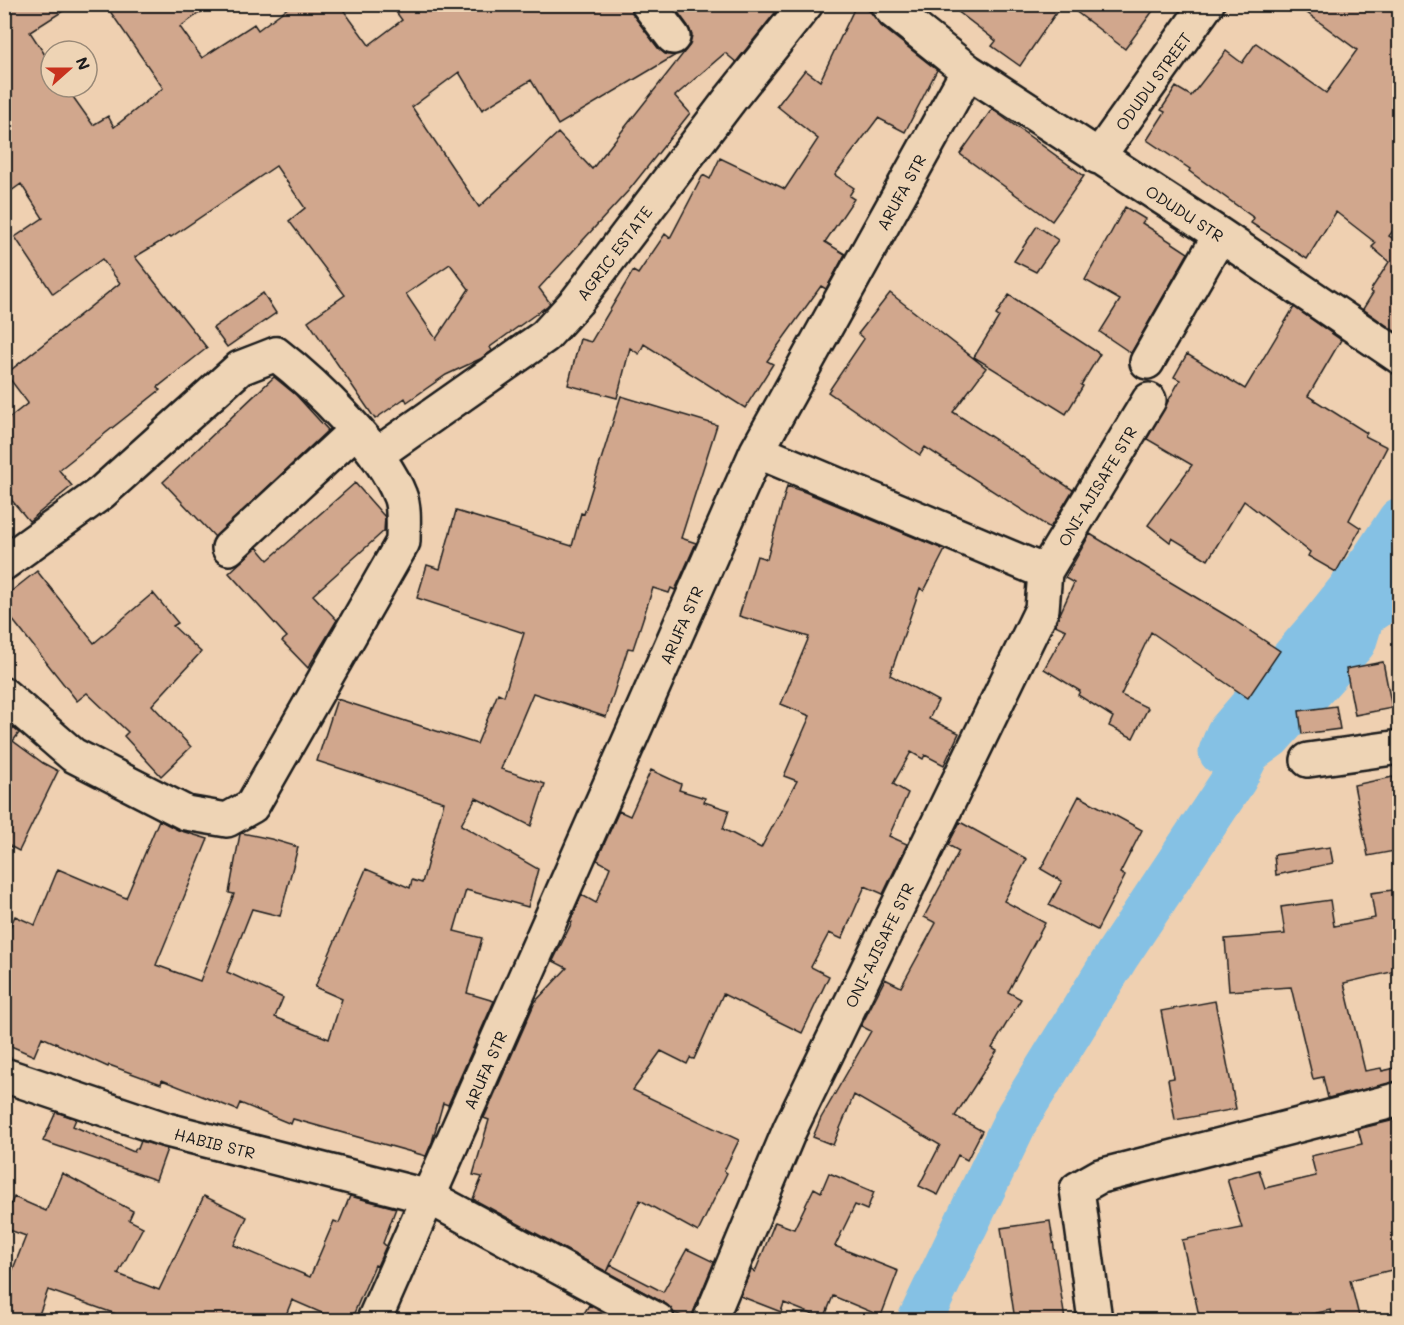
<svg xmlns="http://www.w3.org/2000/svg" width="1404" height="1325" viewBox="0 0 1404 1325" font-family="Mali,sans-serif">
<rect width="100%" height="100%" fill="#efd0b1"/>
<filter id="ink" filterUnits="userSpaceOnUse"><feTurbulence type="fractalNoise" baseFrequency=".0167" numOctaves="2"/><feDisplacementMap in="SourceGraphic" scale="12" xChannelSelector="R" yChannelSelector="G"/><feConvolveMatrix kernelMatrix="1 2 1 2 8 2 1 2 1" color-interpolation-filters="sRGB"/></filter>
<g filter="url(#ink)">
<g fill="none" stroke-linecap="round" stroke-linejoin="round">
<!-- river -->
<path stroke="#85c1e4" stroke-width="45" d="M 1221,752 L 1228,734 L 1321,626 L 1372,562 L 1400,520
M 920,1320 L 1018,1116 L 1118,954 L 1235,778 L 1248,752 L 1270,736 L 1354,642 L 1359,626 L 1360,610 L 1374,608 L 1400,577"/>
</g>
<!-- building -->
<path fill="#d1a78d" stroke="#1c1c1c" stroke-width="1.5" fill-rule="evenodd" d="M 4,4 L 74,4 L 30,32 L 51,64 L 51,87 L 66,87 L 93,125 L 108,116 L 114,127 L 163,88 L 105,4 L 212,4 L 180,27 L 202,58 L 254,24 L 258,30 L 293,4 L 339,4 L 369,45 L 402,20 L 390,4 L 630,4 L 633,15 L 658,48 L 665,54 L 674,56 L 558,125 L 531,80 L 482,110 L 459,72 L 412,107 L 479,207 L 558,133 L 592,169 L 690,45 L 692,35 L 688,26 L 672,4 L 782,4 L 736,62 L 725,53 L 675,96 L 690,113 L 629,190 L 539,288 L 550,303 L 547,306 L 490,347 L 492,351 L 480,359 L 446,375 L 407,402 L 405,398 L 375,419 L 308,321 L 345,295 L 289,221 L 305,208 L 276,166 L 171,237 L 170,236 L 135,257 L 207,348 L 158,387 L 160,390 L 59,470 L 72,486 L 29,521 L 4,491 L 4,422 L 28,403 L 6,374 L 120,283 L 102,259 L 53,294 L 15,237 L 43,218 L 21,184 L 4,196 ZM 450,264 L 469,289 L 436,339 L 406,294 Z
M 948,4 L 1062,4 L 1020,66 L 992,46 L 996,41 Z
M 1066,4 L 1158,4 L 1125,49 Z
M 1295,4 L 1400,4 L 1400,221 L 1389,236 L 1400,243 L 1400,327 L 1396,332 L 1363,309 L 1373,293 L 1370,291 L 1389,262 L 1372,247 L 1376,243 L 1336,212 L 1307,259 L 1251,223 L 1254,218 L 1189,171 L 1190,169 L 1147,140 L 1165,112 L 1161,110 L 1176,87 L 1191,96 L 1226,51 L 1242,63 L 1256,43 L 1326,93 L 1357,50 Z
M 856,5 L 871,12 L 881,26 L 937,70 L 905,132 L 878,118 L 835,175 L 854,188 L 849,196 L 854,199 L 825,242 L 845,254 L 826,289 L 821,286 L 767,361 L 773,364 L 745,408 L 644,344 L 639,354 L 630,348 L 617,398 L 568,385 L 580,339 L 591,342 L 633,271 L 638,274 L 665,234 L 670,238 L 703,175 L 710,179 L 720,158 L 785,189 L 818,139 L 777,106 L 805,70 L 820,81 Z
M 992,109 L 1084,176 L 1052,221 L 960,154 Z
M 1125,207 L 1145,219 L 1142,223 L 1188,253 L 1131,353 L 1100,332 L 1120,300 L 1085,280 Z
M 1037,226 L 1058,240 L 1036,272 L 1014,261 Z
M 263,293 L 276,313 L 227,347 L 213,328 Z
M 890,293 L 986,368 L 953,412 L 1073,490 L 1050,528 L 925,447 L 920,455 L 828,392 L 864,339 L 858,334 Z
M 1009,295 L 1100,354 L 1081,385 L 1083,386 L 1066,414 L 974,357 L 999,317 L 996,315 Z
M 1294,307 L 1341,340 L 1308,396 L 1367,433 L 1365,436 L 1387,447 L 1349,520 L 1361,528 L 1336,572 L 1308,556 L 1310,552 L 1244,501 L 1208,560 L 1172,538 L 1170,542 L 1148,525 L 1192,465 L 1147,439 L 1180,380 L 1174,377 L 1187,354 L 1245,389 Z
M 274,377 L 296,395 L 328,430 L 215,537 L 163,482 Z
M 621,396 L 717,425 L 681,538 L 696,543 L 675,590 L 671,588 L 669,593 L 653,588 L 633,649 L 628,648 L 606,717 L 533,693 L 501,769 L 545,784 L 531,826 L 476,798 L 461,825 L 538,869 L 528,907 L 466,890 L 454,931 L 482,938 L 467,993 L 494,1001 L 448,1105 L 443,1103 L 432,1142 L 426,1156 L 293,1119 L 291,1124 L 240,1103 L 237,1110 L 162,1080 L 161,1084 L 109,1065 L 108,1067 L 42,1037 L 34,1056 L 4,1043 L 4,941 L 15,916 L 35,925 L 58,869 L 126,898 L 159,820 L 178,830 L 208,839 L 156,965 L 200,981 L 234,894 L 229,893 L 240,834 L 242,833 L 271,839 L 298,847 L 280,916 L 252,909 L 227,972 L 283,998 L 275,1017 L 329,1039 L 342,999 L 315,987 L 366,869 L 410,888 L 412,880 L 422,883 L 444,802 L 317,761 L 337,699 L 477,744 L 498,693 L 504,696 L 524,633 L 417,598 L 427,565 L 440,569 L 456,511 L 572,546 L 581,513 L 584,514 Z
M 355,483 L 385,517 L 384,531 L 313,595 L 337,620 L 308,668 L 282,641 L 287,637 L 229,573 L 257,547 L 268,560 Z
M 787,486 L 805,492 L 945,550 L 924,591 L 920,588 L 890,675 L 938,701 L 929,719 L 959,733 L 944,765 L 925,755 L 923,759 L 911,752 L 893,784 L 908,793 L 889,836 L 907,844 L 883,894 L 865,886 L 842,939 L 829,933 L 811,967 L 829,976 L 802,1033 L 723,994 L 694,1059 L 690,1058 L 687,1064 L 661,1051 L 633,1090 L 739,1140 L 724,1171 L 727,1173 L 698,1232 L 640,1200 L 607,1272 L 473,1199 L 482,1177 L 473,1175 L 489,1120 L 484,1118 L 535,1002 L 567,968 L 553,961 L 572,922 L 570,921 L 582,895 L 596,903 L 610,867 L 597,860 L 619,811 L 630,816 L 651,770 L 681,784 L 679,790 L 705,798 L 704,802 L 729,810 L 723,829 L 761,848 L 797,781 L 784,776 L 810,716 L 781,704 L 809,637 L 739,616 L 757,556 L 767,559 Z
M 1090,534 L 1232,619 L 1280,651 L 1248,698 L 1151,632 L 1121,695 L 1148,708 L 1133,738 L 1109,726 L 1113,717 L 1078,695 L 1080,691 L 1044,669 L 1066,630 L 1055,625 L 1074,583 L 1065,578 Z
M 37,571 L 94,643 L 153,593 L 178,623 L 173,626 L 201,652 L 152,705 L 191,747 L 161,776 L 124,736 L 128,732 L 87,693 L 77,701 L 4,609 L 4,597 Z
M 1383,662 L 1392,708 L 1355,715 L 1346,669 Z
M 1336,706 L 1340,729 L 1302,734 L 1299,711 Z
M 4,720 L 19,733 L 13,741 L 43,763 L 58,771 L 19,851 L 4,843 Z
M 1393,777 L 1400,812 L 1400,850 L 1368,856 L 1354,785 Z
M 1079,796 L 1142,830 L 1120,873 L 1125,876 L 1097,930 L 1049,905 L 1062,881 L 1041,869 Z
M 960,822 L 1027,859 L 1004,901 L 1045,923 L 1008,992 L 1021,999 L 992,1048 L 997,1051 L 955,1116 L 982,1131 L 967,1160 L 958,1155 L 938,1195 L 919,1186 L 940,1145 L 854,1095 L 833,1145 L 813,1137 L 821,1118 L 871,1031 L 861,1026 L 885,979 L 901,987 L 936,923 L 924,917 L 959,851 L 948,845 Z
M 1330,847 L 1333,863 L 1276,875 L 1274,855 Z
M 1400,889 L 1400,970 L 1344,983 L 1365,1071 L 1381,1068 L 1382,1071 L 1400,1067 L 1400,1081 L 1328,1098 L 1323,1077 L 1313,1079 L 1291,987 L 1229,991 L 1225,939 L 1285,934 L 1281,907 L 1330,900 L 1334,926 L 1375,918 L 1371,893 Z
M 1215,1001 L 1236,1109 L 1175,1120 L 1168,1079 L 1174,1078 L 1161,1011 Z
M 56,1112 L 76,1119 L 73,1126 L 134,1152 L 136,1148 L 138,1149 L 141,1141 L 167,1149 L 156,1180 L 43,1141 Z
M 1395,1120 L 1400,1134 L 1400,1268 L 1350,1280 L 1360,1320 L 1333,1320 L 1331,1310 L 1285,1320 L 1200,1320 L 1182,1240 L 1242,1228 L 1227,1179 L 1259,1170 L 1265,1188 L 1316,1176 L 1311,1156 L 1362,1144 L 1358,1129 Z
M 62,1173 L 133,1211 L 129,1220 L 143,1227 L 118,1274 L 159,1290 L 204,1196 L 247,1217 L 234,1245 L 310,1277 L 334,1221 L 339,1223 L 350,1196 L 396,1208 L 383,1243 L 386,1246 L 377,1266 L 375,1265 L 351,1320 L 338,1320 L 292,1300 L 284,1320 L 133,1320 L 48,1290 L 37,1320 L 4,1320 L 4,1272 L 11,1274 L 26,1236 L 4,1228 L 4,1219 L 14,1197 L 46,1211 Z
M 829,1173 L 874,1192 L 867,1210 L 855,1205 L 835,1246 L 898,1271 L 881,1316 L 833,1296 L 824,1319 L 784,1303 L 781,1312 L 740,1296 L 751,1270 L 755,1272 L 775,1222 L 794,1229 L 814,1188 L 821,1192 Z
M 1050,1221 L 1065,1320 L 1015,1320 L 1001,1228 Z
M 687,1249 L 714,1262 L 693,1313 L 692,1320 L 674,1313 L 666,1304 L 607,1272 L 611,1265 L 663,1292 Z
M 589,1305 L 618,1320 L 580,1320 Z"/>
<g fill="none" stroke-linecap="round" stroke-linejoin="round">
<!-- minor casing -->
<g stroke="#1c1c1c" stroke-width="38">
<path id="minor" d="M 648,4 L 673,37
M 887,4 L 893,11 L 968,71 L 1220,235 L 1400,357
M 1098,157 L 1207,4
M 1147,362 L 1220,235
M 757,451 L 1045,572
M 376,455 L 545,336 L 577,301 L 731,98 L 806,4
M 229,548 L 355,431
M 4,563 L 101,493 L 240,368 L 276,354 C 316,385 382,449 400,496 C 405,508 403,528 403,542 L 252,806 L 227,820 L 186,813 L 73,755 L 4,695
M 1308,760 L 1400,747
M 4,1075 L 167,1130 L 429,1197 L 657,1320
M 374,1320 L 757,451 L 968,71
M 710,1320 L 790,1129 L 1042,609 L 1045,572 L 1149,400
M 1095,1320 L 1077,1189 L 1100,1176 L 1400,1099"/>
</g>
<!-- minor -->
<use href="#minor" stroke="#eed4b5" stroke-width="33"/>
</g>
</g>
<g text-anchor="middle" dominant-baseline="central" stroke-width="6" stroke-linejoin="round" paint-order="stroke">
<!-- street labels -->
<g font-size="16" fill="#1c1c1c" stroke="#eed4b5">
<text transform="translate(1153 81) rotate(-54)">ODUDU STREET</text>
<text transform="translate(901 192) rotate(-61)">ARUFA STR</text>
<text transform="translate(1185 213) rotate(33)">ODUDU STR</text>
<text transform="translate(614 253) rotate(-53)">AGRIC ESTATE</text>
<text transform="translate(1097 486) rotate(-59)">ONI-AJISAFE STR</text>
<text transform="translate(681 625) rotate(-66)">ARUFA STR</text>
<text transform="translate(879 945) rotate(-64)">ONI-AJISAFE STR</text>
<text transform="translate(485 1070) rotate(-66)">ARUFA STR</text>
<text transform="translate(215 1143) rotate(14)">HABIB STR</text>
</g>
</g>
<!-- margin -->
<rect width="1404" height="1325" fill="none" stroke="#eed4b5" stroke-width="24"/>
<rect x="12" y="12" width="1380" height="1301" fill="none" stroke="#1c1c1c" stroke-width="2" filter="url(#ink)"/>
<!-- north arrow -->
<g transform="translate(69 69) rotate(69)"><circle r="28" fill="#eed4b5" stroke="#9a8a78" stroke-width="1.5"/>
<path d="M0-4.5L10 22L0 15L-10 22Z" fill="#c8321e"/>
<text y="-9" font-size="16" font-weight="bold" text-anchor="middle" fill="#1c1c1c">N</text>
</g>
</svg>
